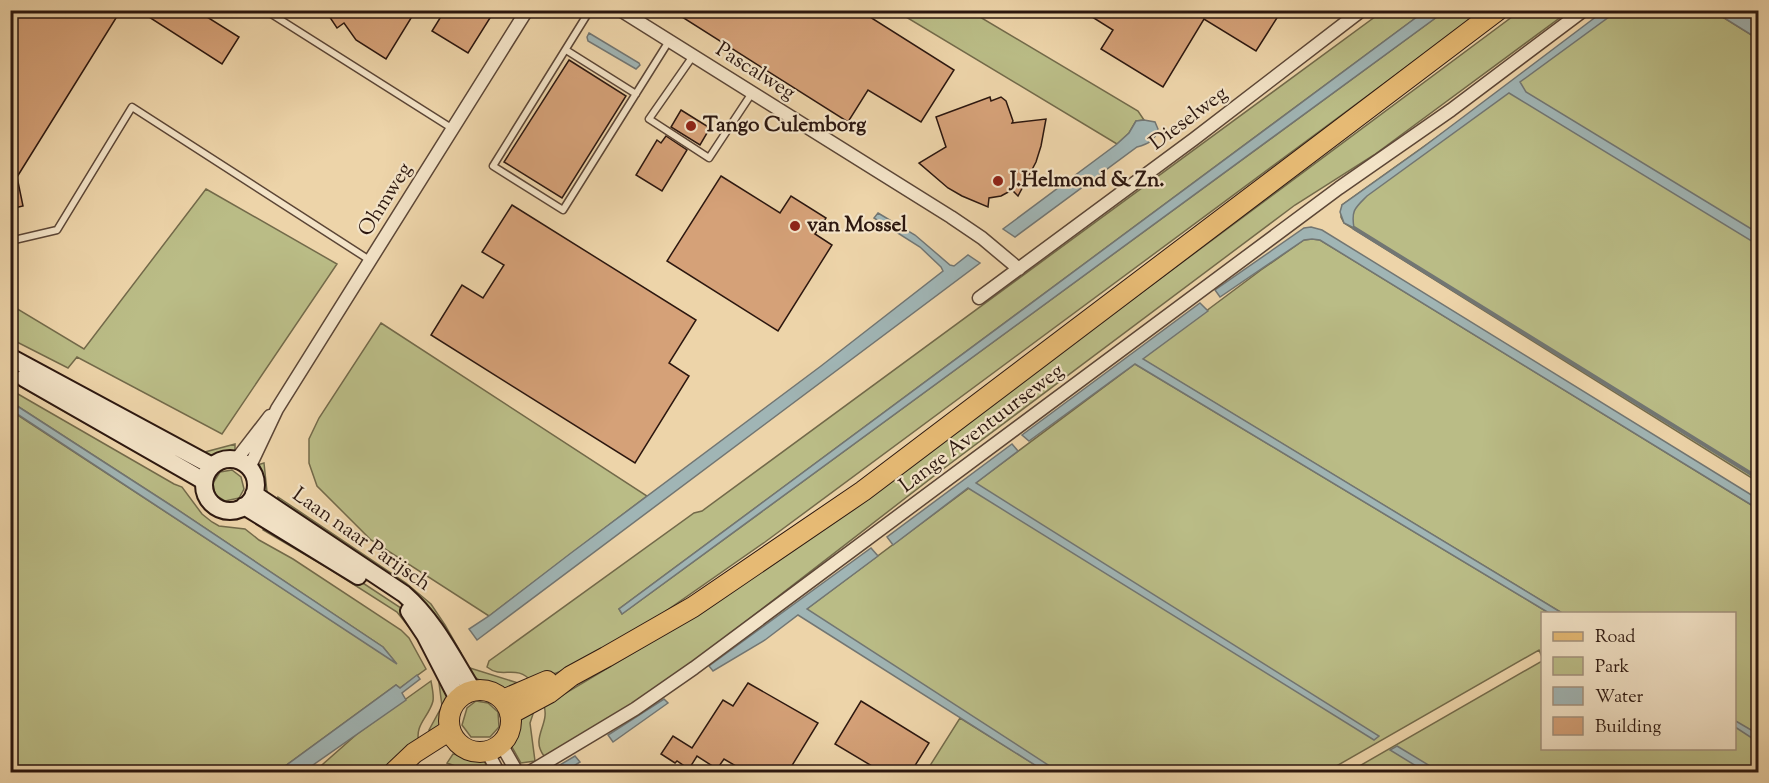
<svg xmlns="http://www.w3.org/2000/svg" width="1769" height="783" viewBox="0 0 1769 783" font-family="'Sorts Mill Goudy',serif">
<rect width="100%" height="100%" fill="#edd4a9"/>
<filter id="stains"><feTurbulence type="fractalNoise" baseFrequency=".00333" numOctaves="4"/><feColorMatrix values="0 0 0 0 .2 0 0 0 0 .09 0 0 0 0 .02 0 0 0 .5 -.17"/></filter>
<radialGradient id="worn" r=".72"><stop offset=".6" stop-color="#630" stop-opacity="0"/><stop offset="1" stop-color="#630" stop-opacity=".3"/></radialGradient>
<!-- green -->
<path fill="#babc86" stroke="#736a4a" stroke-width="1.5" d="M 896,11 L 970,11 L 1138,111 L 1144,120 L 1136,121 L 1129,133 L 1117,144 Z
M 1383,11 L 1425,11 L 619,609 L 622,614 L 1445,11 L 1482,11 L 765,542 L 633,634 L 567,669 L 532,682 C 516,663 503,680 487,667 L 489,661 L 694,513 L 702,511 Z
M 1520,11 L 1569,11 L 1374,155 L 1295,205 L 943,469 L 691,664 L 632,705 L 550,756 L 544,756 C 530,738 550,724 544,706 L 683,623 L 973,418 Z
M 1605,11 L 1713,11 L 1758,39 L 1758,482 L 1344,223 L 1341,217 L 1342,205 L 1458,122 Z
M 206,189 L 337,264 L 222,434 L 77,357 L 68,368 L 11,339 L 11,305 L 84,349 Z
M 1312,239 L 1320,240 L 1758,509 L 1758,772 L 1349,772 L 1542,661 L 1542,748 L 1734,748 L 1734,614 L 1562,613 L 1142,359 L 1261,270 L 1304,240 Z
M 381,323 L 647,496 L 489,616 L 371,540 L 317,486 L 309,463 L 309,439 L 319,418 Z
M 1135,364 L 1549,613 L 1542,614 L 1542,657 L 1539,650 L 1326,772 L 926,772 L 960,718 L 1045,771 L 800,614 Z
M 10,375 L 171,467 L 169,471 L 11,381 Z
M 11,390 L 174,484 L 182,487 L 202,514 L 212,522 L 219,526 L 245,529 L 259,540 L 293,559 L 401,630 L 409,638 L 426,669 L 400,688 L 396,685 L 277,772 L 11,772 L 10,410 L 395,662 L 383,647 L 172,506 L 11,402 Z
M 235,444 L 235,451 L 210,458 L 205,452 Z
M 264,463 L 267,492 L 261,490 L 257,465 Z
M 232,470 L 241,477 L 244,489 L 239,498 L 225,501 L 215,495 L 213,483 L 220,472 Z
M 278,497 L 406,583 L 431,604 L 445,625 L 461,653 L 457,658 L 417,598 L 277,502 Z
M 265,524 L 340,568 L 401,608 L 426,643 L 423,645 L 397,612 L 328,568 L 263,530 Z
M 470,668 L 518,683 L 508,690 L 486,684 L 469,674 Z
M 431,681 C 432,687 434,695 433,701 C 429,717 414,725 419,743 L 377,772 L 314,772 L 357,734 Z
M 439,683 L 446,683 L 448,703 L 436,732 L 429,730 L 442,706 Z
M 476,701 L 488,703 L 498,712 L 499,727 L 490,737 L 471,737 L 462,725 L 467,708 Z
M 534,711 L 530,723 L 535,761 L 521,763 L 512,747 L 520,715 Z
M 453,754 L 484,760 L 489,772 L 469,772 L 466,770 L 447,763 Z"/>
<!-- water -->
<path fill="#a0b5b5" stroke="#727673" stroke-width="1.5" d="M 1605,10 L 1617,11 L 1520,82 L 1526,92 L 1758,233 L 1758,245 L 1509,93 L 1367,196 C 1355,208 1351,210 1354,228 L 1344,223 L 1340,212 L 1342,205 L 1422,148 Z
M 1425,11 L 1445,11 L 622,614 L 619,609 Z
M 1713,11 L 1743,11 L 1758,20 L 1758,39 Z
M 589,33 L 639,63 L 640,65 L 636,69 L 588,41 L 587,37 Z
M 1144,120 L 1155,122 L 1158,129 C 1155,141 1148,144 1137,147 L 1015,237 L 1003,229 L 1117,144 L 1129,133 L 1136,121 Z
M 878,213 L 915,235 L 950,265 L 954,266 L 968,255 L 980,263 L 477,640 L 469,629 L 489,616 L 571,553 L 821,366 L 943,271 L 941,267 L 920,247 L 874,218 Z
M 1311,227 L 1322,230 L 1758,499 L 1758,509 L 1320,240 L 1312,239 L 1304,240 L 1220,297 L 1215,290 L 1304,228 Z
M 1200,303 L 1208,311 L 1143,359 L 1562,613 L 1549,613 L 1135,364 L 1029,441 L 1022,435 Z
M 11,402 L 172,506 L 383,647 L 397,664 L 11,410 Z
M 1012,444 L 1018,451 L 976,483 L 1379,736 L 1374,740 L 968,488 L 893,545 L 887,537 Z
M 871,548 L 878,556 L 807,609 L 1059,772 L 1046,772 L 798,615 L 765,640 L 713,671 L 709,666 Z
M 417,675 L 420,679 L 402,693 L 406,700 L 303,772 L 277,772 L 396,685 L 400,688 Z
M 664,699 L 668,703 L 613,742 L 608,735 Z
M 1734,720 L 1758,734 L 1758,742 L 1735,727 Z
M 1397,746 L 1440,772 L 1426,772 L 1390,750 Z
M 575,756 L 580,762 L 564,772 L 548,772 Z"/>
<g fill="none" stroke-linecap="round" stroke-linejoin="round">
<!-- stream -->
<path stroke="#727673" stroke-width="4" d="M 1354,228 L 1758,478"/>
</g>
<!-- building -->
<path fill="#d5a178" stroke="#2c170f" stroke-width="1.5" d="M 10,10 L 121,10 L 17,177 L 23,206 L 10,209 Z
M 138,10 L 196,10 L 239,37 L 222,64 Z
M 325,10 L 416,10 L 386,59 L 356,40 L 344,23 L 337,28 Z
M 445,10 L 495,10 L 468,53 L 432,31 Z
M 671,10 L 859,10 L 954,70 L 921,122 L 868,90 L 848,122 Z
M 1081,10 L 1282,10 L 1256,51 L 1204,19 L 1163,87 L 1101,49 L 1113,30 Z
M 569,60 L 626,96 L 562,198 L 504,162 Z
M 990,97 L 991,101 L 1001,97 L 1006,101 L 1013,121 L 1012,123 L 1046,119 L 1041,146 L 1036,162 L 1018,196 L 1012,190 L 1001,196 L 989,198 L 988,207 L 962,196 L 948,188 L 919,163 L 946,147 L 936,117 Z
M 681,110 L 710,128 L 700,145 L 671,127 Z
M 666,136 L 687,150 L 662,191 L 636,175 L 657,140 L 661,143 Z
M 721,176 L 780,213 L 791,196 L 826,218 L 815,234 L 832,245 L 778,331 L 667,261 Z
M 512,205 L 696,320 L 669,363 L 689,376 L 635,463 L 431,335 L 462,285 L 483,298 L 504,265 L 482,252 Z
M 748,683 L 818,723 L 788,772 L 746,772 L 724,759 L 717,769 L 697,756 L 689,769 L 677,761 L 675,763 L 661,754 L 673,736 L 692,748 L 723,700 L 733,706 Z
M 861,701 L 929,743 L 911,772 L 882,772 L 835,744 Z"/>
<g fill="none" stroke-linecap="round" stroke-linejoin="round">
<!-- lane casing -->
<g stroke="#5c4636" stroke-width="9">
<path id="lane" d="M 265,10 L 453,129
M 590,10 L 493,166 L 563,210 L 669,41
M 566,50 L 636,94
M 693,56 L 649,119 L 709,158 L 752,93
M 10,241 L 57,230 L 132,107 L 371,261"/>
</g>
<!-- street casing -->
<g stroke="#5c4636" stroke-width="15">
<path id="street" d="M 620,10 L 951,217 L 982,238 L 1019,269
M 979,298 L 1194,139 L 1362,10
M 236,460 L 270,416
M 249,468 L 277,409 L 527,10
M 501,744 L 517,772
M 487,751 L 498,772
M 530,772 L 635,709 L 694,668 L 1339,188 L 1451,110 L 1584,10"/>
</g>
<!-- secondary casing -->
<g stroke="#2c170f" stroke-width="20">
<path id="secondary" d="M 10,357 L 212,466
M 24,378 L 204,481
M204 485a26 26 0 1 1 52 0a26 26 0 1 1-52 0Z
M 254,494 L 404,594 C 434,620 452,657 473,691
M 244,506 L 358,576
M 409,611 L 425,635 L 458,699"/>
</g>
<!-- primary casing -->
<g stroke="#2c170f" stroke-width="22">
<path id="primary" d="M449 721a31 31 0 1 1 62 0a31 31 0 1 1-62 0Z
M 503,700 L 547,681
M 510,714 L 549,693 L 571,676 L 606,657 L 693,607 L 863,491 L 1498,10
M 394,772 L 414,753 L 450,730"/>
</g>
<!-- lane -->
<use href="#lane" stroke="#f3e3c7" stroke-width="6"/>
<!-- street -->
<use href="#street" stroke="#f3e3c7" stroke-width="12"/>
<!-- secondary -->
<use href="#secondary" stroke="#f3e3c7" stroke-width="16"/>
<!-- primary -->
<use href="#primary" stroke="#e6ba74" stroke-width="20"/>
</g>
<!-- markers -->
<g fill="#8f2418" stroke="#f3e3c7" stroke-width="2">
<circle cx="691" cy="126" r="6"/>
<circle cx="998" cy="181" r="6"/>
<circle cx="795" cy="226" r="6"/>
</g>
<g text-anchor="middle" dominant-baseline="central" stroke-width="4.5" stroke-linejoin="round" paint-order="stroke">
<!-- street labels -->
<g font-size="21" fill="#2c170f" stroke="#f3e3c7">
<text transform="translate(755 72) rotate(32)">Pascalweg</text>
<text transform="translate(1189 119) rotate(-37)">Dieselweg</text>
<text transform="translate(386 200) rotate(-58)">Ohmweg</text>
<text transform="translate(982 429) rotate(-37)">Lange Aventuurseweg</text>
<text transform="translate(361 540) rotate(35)">Laan naar Parijsch</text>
</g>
<!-- poi labels -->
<g font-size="21" font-weight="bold" fill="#2c170f" stroke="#f3e3c7" text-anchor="start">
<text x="703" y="126">Tango Culemborg</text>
<text x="1010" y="181">J.Helmond &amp; Zn.</text>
<text x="807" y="226">van Mossel</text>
</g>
</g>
<!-- margin -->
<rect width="1769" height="783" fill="none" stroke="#edd4a9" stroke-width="36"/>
<rect x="12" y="12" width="1745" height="759" fill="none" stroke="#2c170f" stroke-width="3"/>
<rect x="18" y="18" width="1733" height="747" fill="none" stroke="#2c170f" stroke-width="1.5"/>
<!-- legend -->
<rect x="1541" y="612" width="195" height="138" fill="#f3e3c7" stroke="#a3917d" stroke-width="1.5"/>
<rect x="1553" y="632" width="30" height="9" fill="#e6ba74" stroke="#a3917d" stroke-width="1.5"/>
<text x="1595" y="642" font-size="18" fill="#2c170f">Road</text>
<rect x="1553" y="657" width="30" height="18" fill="#babc86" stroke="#a3917d" stroke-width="1.5"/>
<text x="1595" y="672" font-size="18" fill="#2c170f">Park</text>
<rect x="1553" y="687" width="30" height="18" fill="#a0b5b5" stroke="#a3917d" stroke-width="1.5"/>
<text x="1595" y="702" font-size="18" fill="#2c170f">Water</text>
<rect x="1553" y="717" width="30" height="18" fill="#d5a178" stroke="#a3917d" stroke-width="1.5"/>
<text x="1595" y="732" font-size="18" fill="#2c170f">Building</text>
<rect width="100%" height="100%" filter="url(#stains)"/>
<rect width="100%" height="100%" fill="url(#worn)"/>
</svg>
